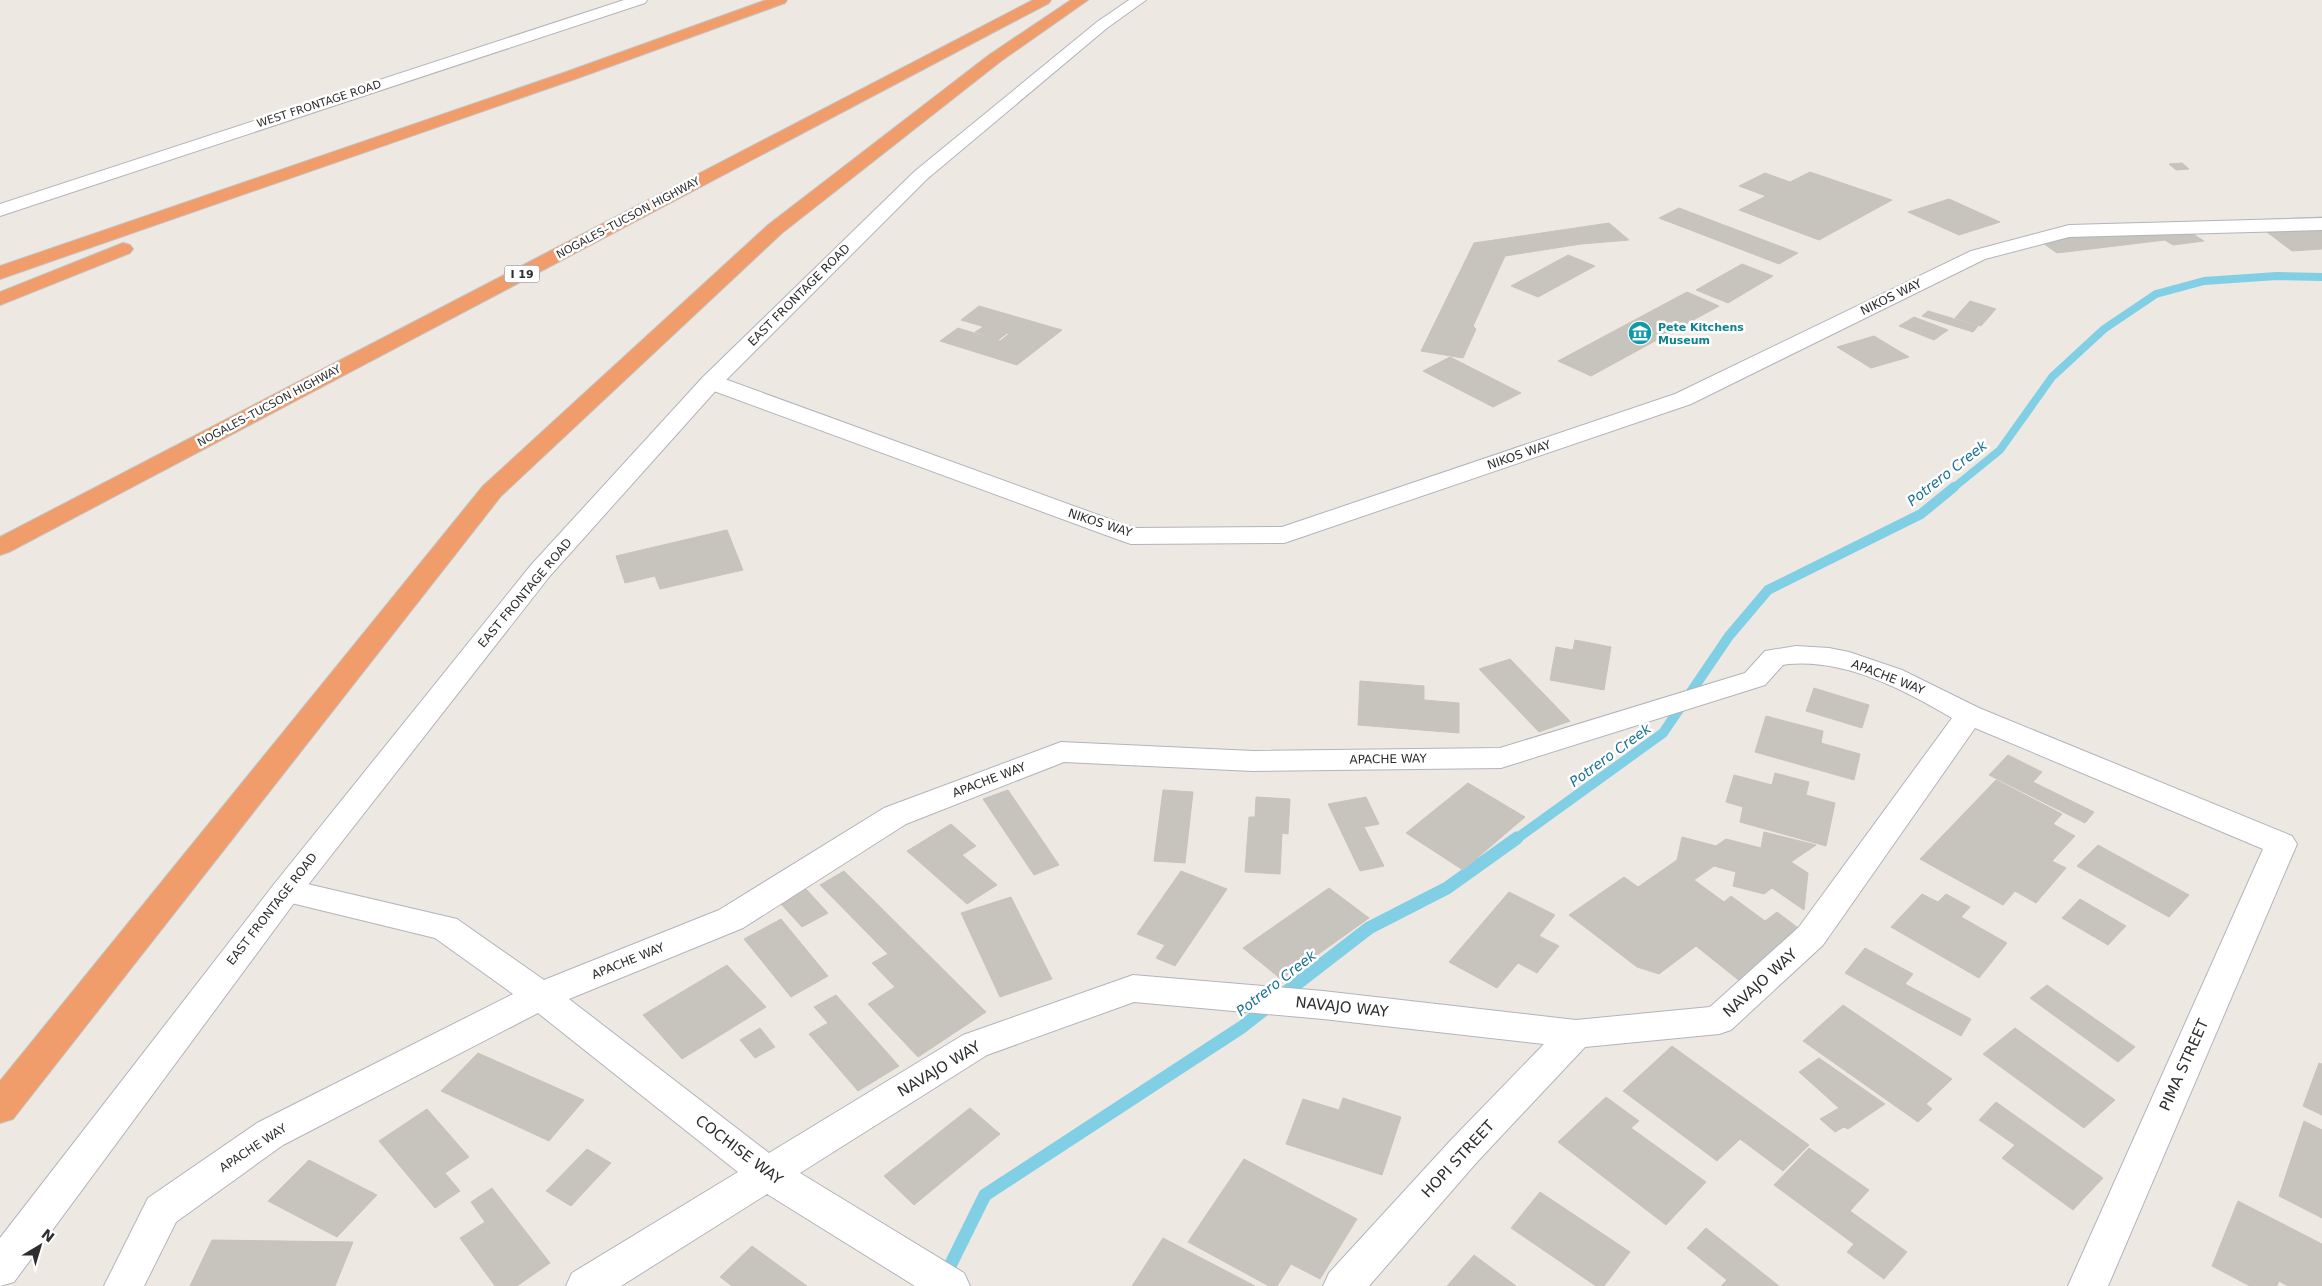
<svg xmlns="http://www.w3.org/2000/svg" width="2322" height="1286" viewBox="0 0 2322 1286" font-family="'DejaVu Sans',sans-serif">
<rect width="100%" height="100%" fill="#ede8e2"/>
<g fill="none" stroke-linecap="round" stroke-linejoin="round">
<!-- stream-far2 -->
<path stroke="#80cfe4" stroke-width="8" d="M 1952,489 L 2000,450 L 2052,377 L 2104,329 L 2156,294 L 2204,281 L 2277,276 L 2322,277"/>
<!-- stream-far1 -->
<path stroke="#80cfe4" stroke-width="10" d="M 1516,839 L 1663,733 L 1729,636 L 1768,590 L 1921,514 L 1954,487"/>
<!-- stream -->
<path stroke="#80cfe4" stroke-width="13" d="M 1281,996 L 1369,928 L 1447,888 L 1517,838
M 940,1286 L 985,1195 L 1242,1027 L 1270,1005"/>
</g>
<!-- building -->
<path fill="#c7c3bd" stroke="#c9c3bb" d="M 2182,163 L 2189,169 L 2176,170 L 2169,164 Z
M 1810,172 L 1892,200 L 1819,240 L 1739,210 L 1766,196 L 1739,186 L 1765,173 L 1790,182 Z
M 1949,199 L 2000,222 L 1959,235 L 1908,212 Z
M 1679,208 L 1798,253 L 1779,264 L 1659,218 Z
M 2322,217 L 2322,249 L 2292,251 L 2251,220 Z
M 2174,222 L 2204,241 L 2173,245 L 2165,240 L 2057,253 L 2037,239 Z
M 1609,223 L 1629,240 L 1581,244 L 1505,256 L 1473,326 L 1476,329 L 1463,358 L 1421,351 L 1474,243 Z
M 1568,255 L 1595,266 L 1538,297 L 1511,286 Z
M 1742,264 L 1773,276 L 1728,303 L 1696,290 Z
M 1687,292 L 1719,306 L 1591,376 L 1558,361 Z
M 1970,301 L 1996,309 L 1981,326 L 1955,318 Z
M 979,306 L 1062,330 L 1017,365 L 940,341 L 958,328 L 1000,341 L 1009,334 L 961,320 Z
M 1928,311 L 1978,326 L 1973,332 L 1922,316 Z
M 1914,317 L 1948,330 L 1934,340 L 1899,326 Z
M 983,327 L 1006,334 L 998,340 L 975,332 Z
M 1874,336 L 1909,357 L 1871,368 L 1837,347 Z
M 1450,357 L 1521,393 L 1493,407 L 1423,371 Z
M 727,530 L 743,570 L 660,589 L 655,576 L 625,583 L 616,556 Z
M 1575,640 L 1611,647 L 1604,690 L 1550,680 L 1556,647 L 1573,650 Z
M 1510,659 L 1570,721 L 1539,732 L 1479,669 Z
M 1360,681 L 1424,686 L 1424,700 L 1459,703 L 1459,733 L 1358,725 Z
M 1814,688 L 1869,705 L 1862,728 L 1806,711 Z
M 1766,716 L 1823,731 L 1821,743 L 1860,754 L 1854,780 L 1755,752 Z
M 2008,755 L 2042,772 L 2033,782 L 2094,812 L 2085,823 L 1989,775 Z
M 1775,773 L 1809,782 L 1806,795 L 1835,803 L 1826,846 L 1740,822 L 1743,807 L 1726,802 L 1734,775 L 1772,785 Z
M 1996,780 L 2062,814 L 2053,824 L 2075,836 L 2052,861 L 2066,868 L 2036,903 L 2015,891 L 2003,905 L 1920,859 Z
M 1468,783 L 1525,817 L 1463,870 L 1406,833 Z
M 1008,790 L 1059,865 L 1034,875 L 983,799 Z
M 1163,790 L 1193,792 L 1185,863 L 1154,861 Z
M 1256,797 L 1290,799 L 1288,834 L 1282,833 L 1280,874 L 1245,872 L 1249,817 L 1255,817 Z
M 1366,797 L 1379,824 L 1364,827 L 1384,866 L 1360,871 L 1328,804 Z
M 951,824 L 976,846 L 962,855 L 997,885 L 967,904 L 907,851 Z
M 1764,832 L 1816,845 L 1791,862 L 1808,873 L 1804,910 L 1772,888 L 1764,894 L 1733,886 L 1736,872 L 1714,866 L 1694,880 L 1724,902 L 1731,896 L 1765,921 L 1777,912 L 1805,933 L 1741,982 L 1696,946 L 1659,974 L 1637,967 L 1569,915 L 1624,877 L 1638,887 L 1677,860 L 1682,837 L 1716,846 L 1726,839 L 1761,848 Z
M 2098,845 L 2189,895 L 2169,917 L 2077,866 Z
M 844,871 L 986,1012 L 918,1057 L 868,1004 L 895,987 L 872,963 L 888,954 L 820,885 Z
M 1181,871 L 1227,889 L 1175,966 L 1156,958 L 1165,945 L 1137,934 Z
M 1329,888 L 1369,918 L 1282,980 L 1243,948 Z
M 806,889 L 828,913 L 802,927 L 780,903 Z
M 1509,892 L 1555,915 L 1539,936 L 1559,946 L 1537,973 L 1518,963 L 1497,988 L 1449,962 Z
M 1922,894 L 1938,902 L 1946,894 L 1970,907 L 1961,917 L 2007,943 L 1979,978 L 1891,927 Z
M 1011,897 L 1052,979 L 1000,997 L 961,913 Z
M 2080,899 L 2126,926 L 2108,945 L 2062,918 Z
M 781,919 L 828,976 L 791,997 L 744,939 Z
M 1865,948 L 1913,974 L 1905,984 L 1971,1019 L 1961,1036 L 1845,973 Z
M 727,965 L 766,1007 L 682,1059 L 643,1015 Z
M 2047,985 L 2135,1047 L 2118,1062 L 2030,998 Z
M 836,995 L 899,1066 L 858,1091 L 809,1034 L 828,1023 L 814,1007 Z
M 1843,1005 L 1952,1079 L 1926,1104 L 1932,1109 L 1918,1122 L 1803,1041 Z
M 760,1028 L 775,1047 L 755,1058 L 740,1040 Z
M 2015,1028 L 2115,1100 L 2084,1128 L 1983,1054 Z
M 1672,1046 L 1809,1145 L 1783,1171 L 1740,1139 L 1717,1161 L 1623,1091 Z
M 478,1053 L 584,1100 L 549,1141 L 441,1091 Z
M 1819,1058 L 1885,1104 L 1848,1129 L 1844,1127 L 1835,1132 L 1820,1119 L 1839,1108 L 1799,1072 Z
M 2319,1063 L 2322,1064 L 2322,1115 L 2303,1106 Z
M 1606,1097 L 1639,1121 L 1631,1128 L 1706,1182 L 1666,1225 L 1558,1142 Z
M 1343,1098 L 1401,1117 L 1382,1175 L 1286,1144 L 1303,1099 L 1339,1110 Z
M 1996,1102 L 2103,1178 L 2073,1210 L 2002,1158 L 2015,1145 L 1979,1120 Z
M 970,1108 L 1000,1134 L 914,1205 L 884,1176 Z
M 427,1109 L 469,1157 L 445,1173 L 460,1191 L 435,1208 L 379,1141 Z
M 2304,1121 L 2322,1130 L 2322,1218 L 2279,1196 Z
M 1809,1148 L 1869,1190 L 1850,1211 L 1907,1252 L 1884,1279 L 1847,1252 L 1854,1244 L 1774,1185 Z
M 587,1149 L 611,1163 L 571,1206 L 546,1191 Z
M 1244,1159 L 1357,1219 L 1320,1279 L 1291,1264 L 1277,1286 L 1269,1286 L 1188,1242 Z
M 309,1160 L 377,1195 L 337,1237 L 268,1201 Z
M 492,1188 L 550,1263 L 517,1286 L 495,1286 L 460,1238 L 485,1222 L 471,1202 Z
M 1540,1192 L 1630,1252 L 1604,1286 L 1596,1286 L 1511,1228 Z
M 2238,1201 L 2322,1244 L 2322,1286 L 2288,1286 L 2279,1281 L 2277,1286 L 2250,1286 L 2212,1266 Z
M 1706,1228 L 1779,1286 L 1721,1286 L 1727,1280 L 1687,1248 Z
M 1163,1238 L 1255,1286 L 1132,1286 Z
M 212,1240 L 353,1242 L 335,1286 L 190,1286 Z
M 752,1246 L 807,1286 L 732,1286 L 720,1277 Z
M 1474,1255 L 1516,1286 L 1447,1286 Z"/>
<g fill="none" stroke-linecap="round" stroke-linejoin="round">
<!-- minor casing -->
<g stroke="#b2b4bc" stroke-width="2">
<path id="minor" d="M 2322,218 L 2322,230 L 2069,237 L 1985,259 L 1691,404 L 1293,540 L 1284,543 L 1131,544 L 1122,541 L 703,387 L 700,382 L 703,377 L 711,375 L 719,377 L 1134,528 L 1282,527 L 1675,394 L 1971,251 L 2069,225 Z
M 1796,646 L 1829,648 L 1849,652 L 1902,670 L 1979,708 L 2292,836 L 2297,844 L 2108,1286 L 2068,1286 L 2263,849 L 1975,728 L 1823,945 L 1731,1030 L 1719,1034 L 1585,1047 L 1477,1162 L 1369,1286 L 1323,1286 L 1329,1273 L 1451,1140 L 1544,1044 L 1323,1019 L 1134,1002 L 987,1055 L 800,1173 L 964,1273 L 970,1286 L 915,1286 L 767,1194 L 621,1286 L 566,1286 L 572,1273 L 738,1172 L 538,1013 L 283,1145 L 176,1222 L 144,1286 L 104,1286 L 148,1198 L 257,1123 L 513,994 L 435,938 L 275,899 L 270,891 L 275,883 L 286,879 L 457,919 L 544,980 L 719,910 L 884,808 L 1061,742 L 1253,751 L 1500,748 L 1745,673 L 1765,651 ZM 1788,664 C 1846,659 1903,689 1952,718 L 1799,927 L 1710,1007 L 1576,1020 L 1323,991 L 1133,975 L 963,1035 L 769,1153 L 569,999 L 743,928 L 906,824 L 1064,762 L 1253,771 L 1501,768 L 1765,685 L 1783,665 Z"/>
</g>
<!-- tertiary casing -->
<g stroke="#b2b4bc" stroke-width="2">
<path id="tertiary" d="M 624,0 L 647,0 L 645,3 L 0,216 L 0,204 Z
M 1129,0 L 1146,0 L 1107,28 L 927,179 L 719,387 L 549,577 L 297,899 L 14,1282 L 0,1286 L 0,1238 L 275,883 L 531,565 L 703,377 L 915,171 L 1097,22 Z"/>
</g>
<!-- motorway casing -->
<g stroke="#c4c4c4" stroke-width="2">
<path id="motorway" d="M 766,0 L 787,0 L 785,3 L 578,78 L 0,279 L 0,266 L 566,72 Z
M 1033,0 L 1051,0 L 1049,3 L 9,552 L 0,555 L 0,537 Z
M 1071,0 L 1088,0 L 1001,61 L 782,233 L 501,496 L 13,1119 L 0,1123 L 0,1081 L 483,486 L 768,225 L 989,55 Z
M 123,243 L 130,245 L 133,249 L 130,253 L 0,305 L 0,292 Z"/>
</g>
<!-- minor -->
<use href="#minor" fill="#fff" fill-rule="evenodd"/>
<!-- tertiary -->
<use href="#tertiary" fill="#fff" fill-rule="evenodd"/>
<!-- motorway -->
<use href="#motorway" fill="#f09d6b" fill-rule="evenodd"/>
</g>
<!-- icons -->
<defs>
<g id="museum-disc" transform="scale(1.25)"><circle r="9.5" fill="#0f9aa8" stroke="#fff"/><path d="M0-6L6-3V-2H-6V-3ZM-5-1h2V3h-2ZM-1-1h2V3h-2ZM3-1h2V3H3ZM-6 4H6V6H-6Z" fill="#fff"/></g>
</defs>
<g fill-rule="evenodd">
<use href="#museum-disc" x="1640" y="333"/>
</g>
<g text-anchor="middle" dominant-baseline="central" stroke-width="5" stroke-linejoin="round" paint-order="stroke">
<!-- far-street labels -->
<g font-size="11" fill="#2e2e2e" stroke="#fff">
<text transform="translate(319 104) rotate(-18)">WEST FRONTAGE ROAD</text>
<text transform="translate(628 218) rotate(-28)">NOGALES–TUCSON HIGHWAY</text>
<text transform="translate(269 406) rotate(-28)">NOGALES–TUCSON HIGHWAY</text>
</g>
<!-- shield labels -->
<rect fill="#fff" stroke="#6d6d6d" stroke-width="1" x="504.5" y="265.5" width="35" height="17" rx="4"/>
<g font-size="11" font-weight="bold" fill="#2e2e2e">
<text x="522" y="274">I 19</text>
</g>
<!-- far-culture labels -->
<g font-size="11" font-weight="bold" fill="#0d838f" stroke="#fff" text-anchor="start">
<text x="1658" y="327">Pete Kitchens<tspan x="1658" dy="13">Museum</tspan></text>
</g>
<!-- street labels -->
<g font-size="12" fill="#2e2e2e" stroke="#fff">
<text transform="translate(799 295) rotate(-45)">EAST FRONTAGE ROAD</text>
<text transform="translate(1891 297) rotate(-26)">NIKOS WAY</text>
<text transform="translate(1519 455) rotate(-19)">NIKOS WAY</text>
<text transform="translate(1100 523) rotate(18)">NIKOS WAY</text>
<text transform="translate(525 593) rotate(-50)">EAST FRONTAGE ROAD</text>
<text transform="translate(1888 677) rotate(21)">APACHE WAY</text>
<text transform="translate(1388 759) rotate(-1)">APACHE WAY</text>
<text transform="translate(989 780) rotate(-21)">APACHE WAY</text>
<text transform="translate(272 909) rotate(-52)">EAST FRONTAGE ROAD</text>
<text transform="translate(628 961) rotate(-22)">APACHE WAY</text>
<text transform="translate(253 1148) rotate(-33)">APACHE WAY</text>
</g>
<!-- water labels -->
<g font-size="14" font-style="italic" fill="#1b7194" stroke="#fff">
<text transform="translate(1947 473) rotate(-38)">Potrero Creek</text>
<text transform="translate(1610 755) rotate(-36)">Potrero Creek</text>
<text transform="translate(1276 983) rotate(-38)">Potrero Creek</text>
</g>
<!-- near-street labels -->
<g font-size="15" fill="#2e2e2e" stroke="#fff">
<text transform="translate(1760 983) rotate(-42)">NAVAJO WAY</text>
<text transform="translate(1342 1007) rotate(6)">NAVAJO WAY</text>
<text transform="translate(2184 1065) rotate(-66)">PIMA STREET</text>
<text transform="translate(939 1069) rotate(-31)">NAVAJO WAY</text>
<text transform="translate(739 1150) rotate(37)">COCHISE WAY</text>
<text transform="translate(1458 1159) rotate(-47)">HOPI STREET</text>
</g>
</g>
<!-- north arrow -->
<g transform="translate(40 1246) rotate(38)" stroke="#ffffff" stroke-width="4" paint-order="stroke">
<path d="M0-4L9 19L0 12L-9 19Z" fill="#2e2e2e"/>
<text y="-8" font-size="14" font-weight="bold" text-anchor="middle" fill="#2e2e2e">N</text>
</g>
</svg>
